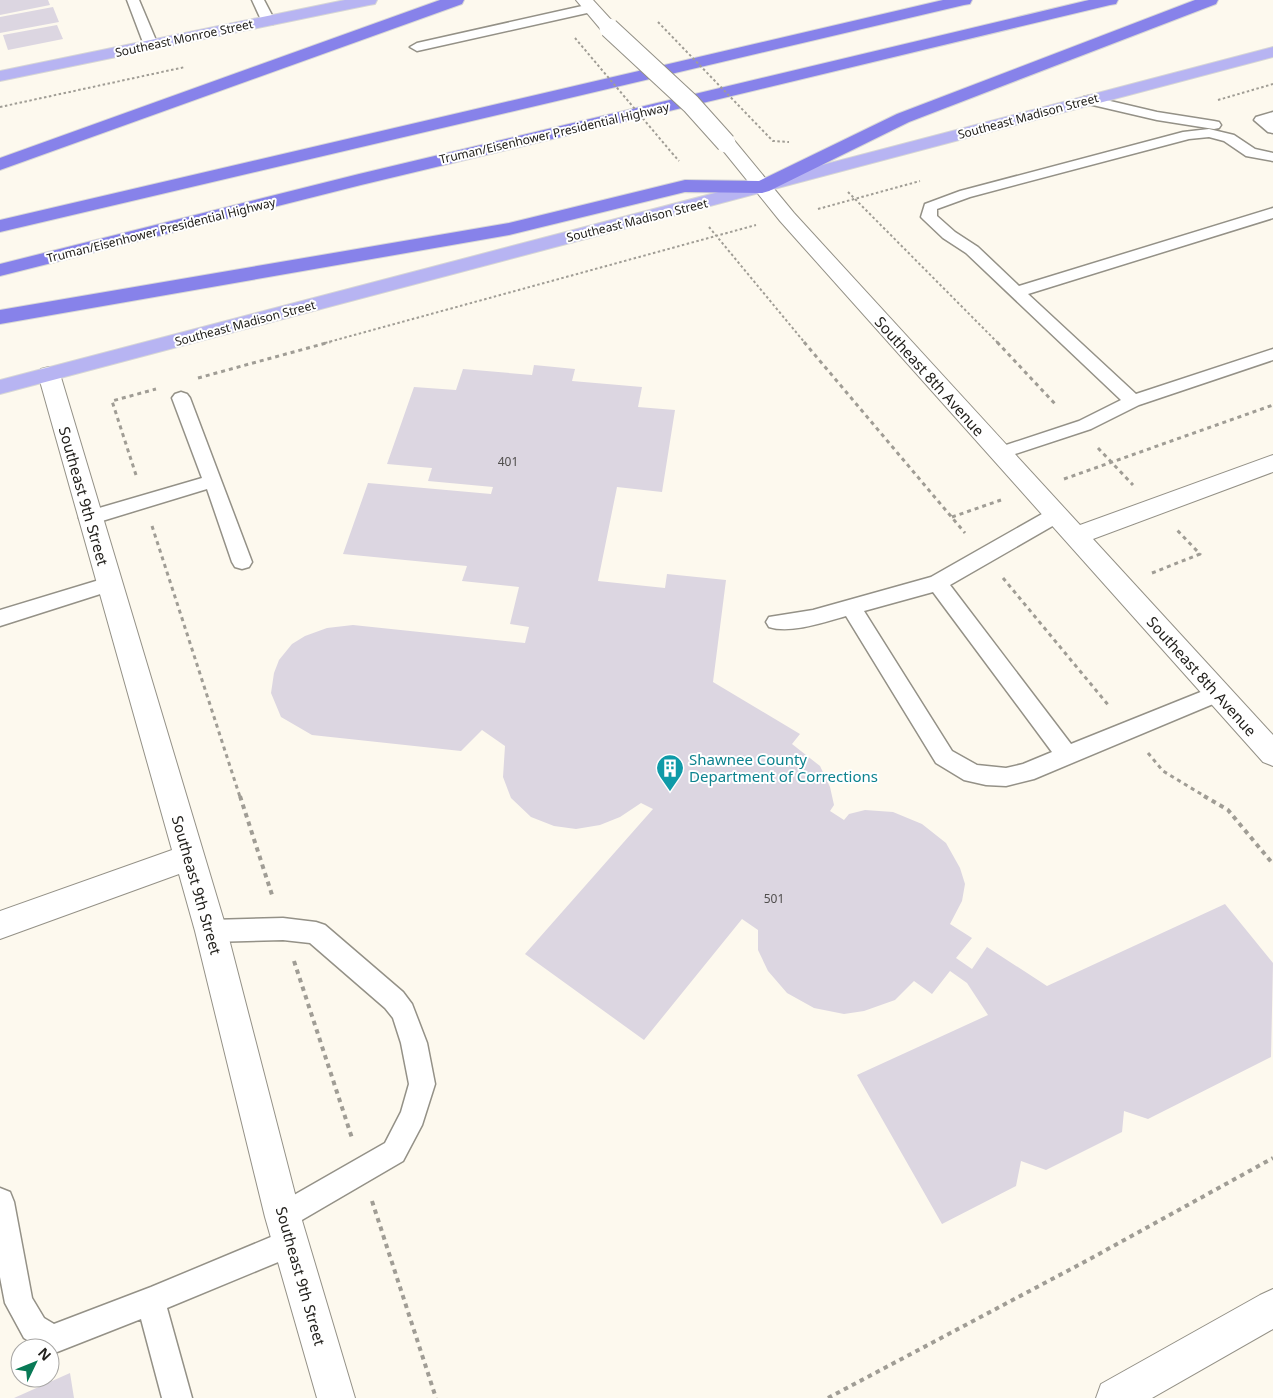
<svg xmlns="http://www.w3.org/2000/svg" width="1273" height="1398" viewBox="0 0 1273 1398" font-family="'Noto Sans',sans-serif">
<rect width="100%" height="100%" fill="#fdf9ee"/>
<!-- building -->
<path fill="#dcd6e1" d="M 0,0 L 48,0 L 50,5 L 0,15 Z
M 53,7 L 59,22 L 0,33 L 0,17 Z
M 57,25 L 63,39 L 8,50 L 3,35 Z
M 534,365 L 575,369 L 572,381 L 642,387 L 638,407 L 675,410 L 662,492 L 617,487 L 598,581 L 665,588 L 667,574 L 726,580 L 713,682 L 800,734 L 792,744 L 820,766 L 830,787 L 834,805 L 830,811 L 844,820 L 849,814 L 865,810 L 893,812 L 922,824 L 946,843 L 960,868 L 965,884 L 962,901 L 950,924 L 972,938 L 956,958 L 972,969 L 987,947 L 1047,986 L 1225,904 L 1273,963 L 1271,1057 L 1148,1119 L 1124,1111 L 1122,1132 L 1046,1170 L 1021,1161 L 1016,1186 L 942,1224 L 857,1075 L 988,1015 L 967,983 L 950,971 L 932,994 L 914,981 L 895,1000 L 864,1011 L 844,1014 L 814,1008 L 787,993 L 768,971 L 758,950 L 758,930 L 742,919 L 644,1040 L 525,954 L 653,809 L 641,803 L 620,817 L 600,825 L 576,829 L 554,826 L 531,817 L 511,798 L 503,777 L 505,746 L 482,730 L 461,751 L 312,735 L 281,717 L 271,693 L 274,673 L 279,660 L 292,644 L 305,636 L 327,628 L 353,625 L 525,643 L 529,627 L 510,624 L 519,587 L 462,581 L 467,566 L 343,554 L 368,483 L 491,494 L 493,487 L 428,481 L 432,468 L 387,464 L 414,387 L 456,390 L 463,369 L 532,375 Z
M 70,1373 L 74,1398 L 14,1398 Z"/>
<g fill="none" stroke-linecap="round" stroke-linejoin="round">
<!-- lane casing -->
<g stroke="#949187" stroke-width="3">
<path id="lane" d="M 127,0 L 139,0 L 158,45 L 156,48 L 151,49 L 144,45 Z
M 252,0 L 264,0 L 275,21 L 273,24 L 263,24 Z
M 591,4 L 597,8 L 596,11 L 417,51 L 410,47 L 417,43 Z
M 1089,96 L 1157,112 L 1214,121 L 1219,122 L 1221,125 L 1219,128 L 1214,129 L 1157,120 L 1084,103 L 1082,100 L 1084,97 Z
M 1273,112 L 1273,133 L 1268,132 L 1254,120 L 1256,117 Z
M 1209,129 L 1234,135 L 1255,149 L 1273,153 L 1273,161 L 1246,156 L 1224,141 L 1209,137 L 1189,139 L 970,197 L 937,209 L 937,216 L 955,232 L 978,247 L 1019,286 L 1273,208 L 1273,218 L 1028,294 L 1136,394 L 1273,349 L 1273,360 L 1139,405 L 1091,429 L 1000,459 L 994,457 L 991,453 L 994,449 L 1079,421 L 1121,400 L 966,253 L 943,238 L 924,220 L 921,217 L 925,204 L 960,191 L 1183,132 Z
M 181,392 L 187,394 L 190,398 L 252,562 L 249,567 L 242,569 L 235,567 L 232,562 L 207,489 L 89,525 L 82,523 L 79,518 L 82,513 L 202,478 L 172,398 L 175,394 Z
M 1056,508 L 1063,510 L 1066,515 L 1063,520 L 950,585 L 1071,744 L 1218,685 L 1225,687 L 1229,693 L 1225,699 L 1034,779 L 1006,786 L 986,785 L 964,780 L 936,763 L 846,616 C 825,622 791,634 769,627 L 766,622 L 769,617 L 813,610 L 931,577 L 1049,510 ZM 933,592 L 1052,752 L 1023,764 L 1006,768 L 977,765 L 952,751 L 864,611 Z
M 109,577 L 116,579 L 119,584 L 116,589 L 0,626 L 0,610 Z
M 283,918 L 316,922 L 325,925 L 403,992 L 412,1004 L 427,1043 L 435,1084 L 422,1125 L 403,1161 L 283,1231 L 273,1227 L 269,1217 L 273,1207 L 385,1143 L 401,1112 L 409,1084 L 401,1043 L 393,1018 L 385,1008 L 310,943 L 283,940 L 211,942 L 202,939 L 199,931 L 202,923 L 211,920 Z
M 0,1188 L 10,1192 L 14,1202 L 32,1298 L 44,1318 L 54,1324 L 151,1287 L 290,1229 L 300,1233 L 304,1243 L 300,1253 L 167,1308 L 192,1398 L 162,1398 L 141,1319 L 52,1354 L 50,1353 L 50,1348 L 40,1348 L 24,1338 L 5,1303 L 0,1277 Z"/>
</g>
<!-- street casing -->
<g stroke="#949187" stroke-width="2">
<path id="street" d="M 49,367 L 57,369 L 60,374 L 227,931 L 301,1217 L 355,1398 L 317,1398 L 265,1217 L 195,931 L 179,874 L 0,939 L 0,911 L 172,850 L 38,374 L 41,369 Z
M 1273,1289 L 1273,1329 L 1152,1398 L 1096,1398 L 1101,1384 L 1260,1295 Z"/>
</g>
<!-- secondary casing -->
<g stroke="#949187" stroke-width="2">
<path id="secondary" d="M 576,0 L 593,0 L 615,24 L 617,28 L 615,32 L 603,32 Z
M 726,137 L 733,139 L 794,213 L 1080,525 L 1273,455 L 1273,472 L 1093,539 L 1273,735 L 1273,766 L 1263,762 L 780,221 L 717,143 L 719,139 Z"/>
</g>
<!-- primary casing -->
<g stroke="#d7d7d6" stroke-width="2">
<path id="primary" d="M 345,0 L 377,0 L 375,4 L 369,5 L 0,81 L 0,71 Z
M 1273,47 L 1273,57 L 0,394 L 0,380 Z"/>
</g>
<!-- highway casing -->
<g stroke="#d7d7d6" stroke-width="2">
<path id="highway" d="M 440,0 L 464,0 L 462,4 L 0,170 L 0,158 Z
M 943,0 L 972,0 L 970,4 L 964,5 L 0,232 L 0,220 Z
M 1089,0 L 1118,0 L 1116,4 L 1110,5 L 361,185 L 0,276 L 0,264 L 359,174 Z
M 1195,0 L 1218,0 L 1216,4 L 909,122 L 769,191 L 762,193 L 685,192 L 509,235 L 0,324 L 0,310 L 509,223 L 685,180 L 759,181 L 897,114 Z"/>
</g>
<!-- path-far2 -->
<path stroke="#a09d95" stroke-width="2" stroke-dasharray="2.5 2.5" stroke-linecap="butt" d="M 1218,100 L 1273,84
M 0,107 L 185,67
M 769,137 L 773,141 L 789,142
M 672,153 L 679,161
M 848,192 L 998,343
M 818,209 L 920,181
M 709,227 L 805,343
M 325,343 L 756,225"/>
<!-- path-far1 -->
<path stroke="#a09d95" stroke-width="3" stroke-dasharray="4 4" stroke-linecap="butt" d="M 804,342 L 965,533
M 997,342 L 1057,406
M 198,378 L 330,342
M 1098,448 L 1133,485
M 136,475 L 112,401 L 156,389
M 1064,479 L 1273,405
M 952,517 L 1001,500
M 152,526 L 240,797
M 1152,573 L 1200,554 L 1176,529
M 1003,578 L 1109,706
M 1148,753 L 1163,771 L 1206,797"/>
<!-- path -->
<path stroke="#a09d95" stroke-width="4" stroke-dasharray="4.5 4.5" stroke-linecap="butt" d="M 240,796 L 273,898
M 1204,796 L 1228,810 L 1273,864
M 294,961 L 352,1138
M 372,1201 L 436,1398
M 828,1398 L 1088,1260 L 1273,1158"/>
<!-- lane -->
<use href="#lane" fill="#fff" fill-rule="evenodd"/>
<!-- street -->
<use href="#street" fill="#fff" fill-rule="evenodd"/>
<!-- secondary -->
<use href="#secondary" fill="#fff" fill-rule="evenodd"/>
<!-- primary -->
<use href="#primary" fill="#b7b4f2" fill-rule="evenodd"/>
<!-- highway -->
<use href="#highway" fill="#8782ea" fill-rule="evenodd"/>
<!-- secondary-bridge casing -->
<g stroke="#949187" stroke-width="21" stroke-linecap="butt">
<path id="secondary-bridge" d="M 609,28 L 691,104 L 726,143"/>
</g>
<!-- path-bridge -->
<path stroke="#a09d95" stroke-width="2" stroke-dasharray="2.5 2.5" stroke-linecap="butt" d="M 658,22 L 769,137
M 575,38 L 672,153"/>
<!-- secondary-bridge -->
<use href="#secondary-bridge" stroke="#fff" stroke-width="19"/>
</g>
<!-- icons -->
<defs>
<g id="building-pin" transform="scale(1.4375)"><path d="M0 17L-7.5 6A9.5 9.5 0 1 1 7.5 6Z" fill="#0f9aa8" stroke="#fff"/><path d="M-4-6H4V6H1V3H-1V6H-4ZM-2.5-4.3h1.7v1.8h-1.7ZM.8-4.3h1.7v1.8H.8ZM-2.5-1h1.7V.8h-1.7ZM.8-1h1.7V.8H.8Z" fill="#fff"/></g>
</defs>
<g fill-rule="evenodd">
<use href="#building-pin" x="670" y="768"/>
</g>
<g text-anchor="middle" dominant-baseline="central" stroke-width="4" stroke-linejoin="round" paint-order="stroke">
<!-- far-street labels -->
<g font-size="12" fill="#22201c" stroke="#fff">
<text transform="translate(184 38) rotate(-12)">Southeast Monroe Street</text>
<text transform="translate(1028 116) rotate(-15)">Southeast Madison Street</text>
<text transform="translate(554 133) rotate(-13)">Truman/Eisenhower Presidential Highway</text>
<text transform="translate(637 220) rotate(-14)">Southeast Madison Street</text>
<text transform="translate(161 230) rotate(-14)">Truman/Eisenhower Presidential Highway</text>
<text transform="translate(245 323) rotate(-15)">Southeast Madison Street</text>
</g>
<!-- number labels -->
<g font-size="12" fill="#504e4d">
<text x="508" y="461">401</text>
<text x="774" y="898">501</text>
</g>
<!-- street labels -->
<g font-size="15" fill="#22201c" stroke="#fff">
<text transform="translate(930 376) rotate(48)">Southeast 8th Avenue</text>
<text transform="translate(84 496) rotate(74)">Southeast 9th Street</text>
<text transform="translate(1202 676) rotate(48)">Southeast 8th Avenue</text>
<text transform="translate(197 885) rotate(74)">Southeast 9th Street</text>
<text transform="translate(301 1276) rotate(74)">Southeast 9th Street</text>
</g>
<!-- culture labels -->
<g font-size="15" fill="#0d838f" stroke="#fff" text-anchor="start">
<text x="689" y="759">Shawnee County<tspan x="689" dy="17">Department of Corrections</tspan></text>
</g>
</g>
<!-- north arrow -->
<g transform="translate(35 1363) rotate(47)"><circle r="24" fill="#ffffff" stroke="#a7a6a4"/>
<path d="M0-4L9 19L0 12L-9 19Z" fill="#097a56"/>
<text y="-8" font-size="14" font-weight="bold" text-anchor="middle" fill="#22201c">N</text>
</g>
</svg>
